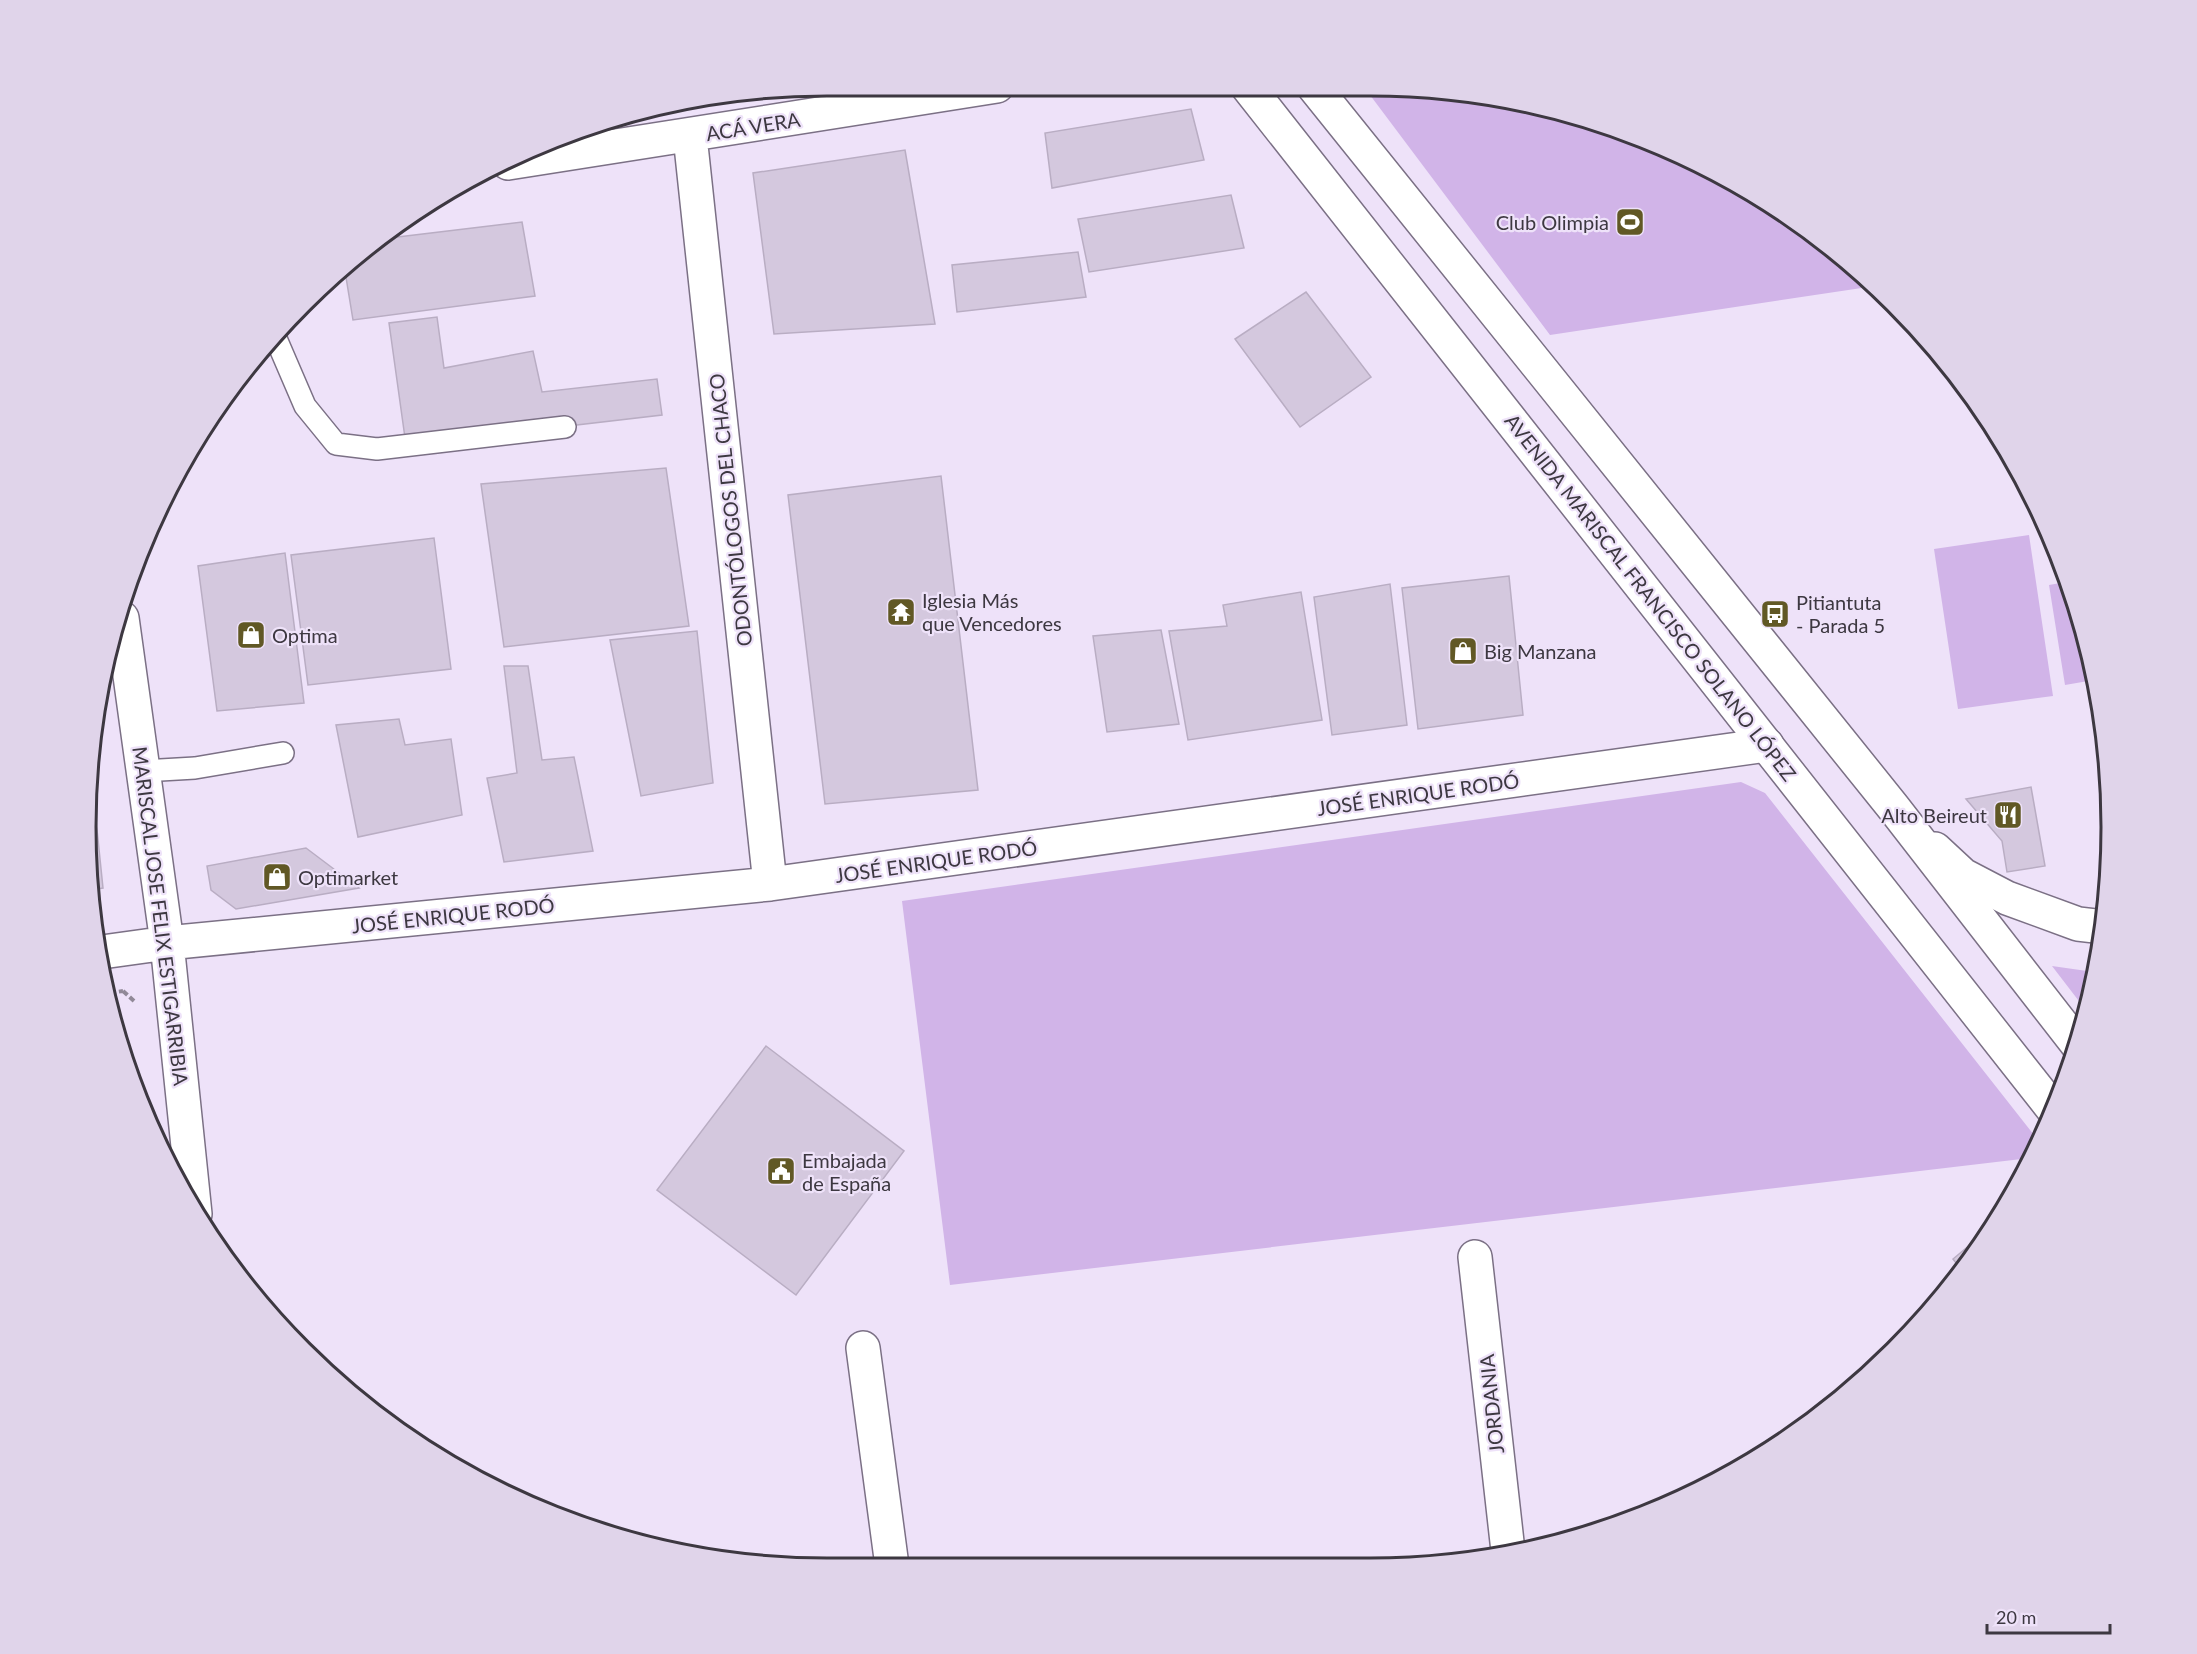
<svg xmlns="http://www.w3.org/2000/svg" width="2197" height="1654" viewBox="0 0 2197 1654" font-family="Lato,sans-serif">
<rect width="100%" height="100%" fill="#eee2f9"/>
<!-- green -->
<path fill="#d1b4e8" d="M 1364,87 L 1418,87 L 1562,111 L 1654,142 L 1782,210 L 1875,286 L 1550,335 Z
M 2029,535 L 2053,696 L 1958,709 L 1934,549 Z
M 2066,582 L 2086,635 L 2094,680 L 2065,685 L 2049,585 Z
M 1741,782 L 1765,793 L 2038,1140 L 2030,1158 L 950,1285 L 902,901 Z
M 2052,966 L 2094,972 L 2085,1009 Z"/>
<!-- building -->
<path fill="#d4c8de" stroke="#b9adc3" stroke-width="1.5" d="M 1191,109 L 1204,160 L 1052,188 L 1045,133 Z
M 905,150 L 935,324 L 774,334 L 753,173 Z
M 1231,195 L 1244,248 L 1089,272 L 1078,219 Z
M 522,222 L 535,296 L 353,320 L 344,265 L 381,239 Z
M 1078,252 L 1086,297 L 957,312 L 952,265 Z
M 1306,292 L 1371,377 L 1300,427 L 1235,339 Z
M 437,317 L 444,368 L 533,351 L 542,392 L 657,379 L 662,415 L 406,445 L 389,323 Z
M 666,468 L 689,626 L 504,647 L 481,484 Z
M 941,476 L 978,790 L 825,804 L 788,495 Z
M 434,538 L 451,669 L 308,685 L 291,555 Z
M 285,553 L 304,703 L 217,711 L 198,566 Z
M 1509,576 L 1523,715 L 1418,729 L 1402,588 Z
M 1390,584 L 1407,725 L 1332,735 L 1314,597 Z
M 1301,592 L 1322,720 L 1188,740 L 1169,631 L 1227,626 L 1223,605 Z
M 1161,630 L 1179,724 L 1107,732 L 1093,636 Z
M 697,631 L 713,783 L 641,796 L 610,640 Z
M 504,666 L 528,666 L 542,760 L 574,757 L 593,851 L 504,862 L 487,778 L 517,773 Z
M 399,719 L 405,745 L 451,739 L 462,815 L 358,837 L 336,725 Z
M 2031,787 L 2045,866 L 2007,872 L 2002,841 L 1966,799 Z
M 91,820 L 96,820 L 103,888 L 90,890 L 87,876 Z
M 306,848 L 359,888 L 236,909 L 211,890 L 207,866 Z
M 766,1046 L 904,1151 L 796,1295 L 657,1190 Z
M 1990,1228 L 1961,1269 L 1953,1259 Z"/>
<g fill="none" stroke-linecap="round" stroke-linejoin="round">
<!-- lane casing -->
<g stroke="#7b7085" stroke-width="24">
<path id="lane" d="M 274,334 L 305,406 L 336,444 L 377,449 L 565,427
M 143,771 L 195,768 L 283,753"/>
</g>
<!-- street casing -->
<g stroke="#7b7085" stroke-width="36">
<path id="street" d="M 690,136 L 770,884
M 508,163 L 997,86
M 122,618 L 167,943 L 195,1214
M 102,952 L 167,943 L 770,884 L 1767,745
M 1475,1257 L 1508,1551
M 863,1348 L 892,1566"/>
</g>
<!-- secondary casing -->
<g stroke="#7b7085" stroke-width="36">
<path id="secondary" d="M 1935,849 L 1963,875 L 2007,898 L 2078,924 L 2104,927"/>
</g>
<!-- highway casing -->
<g stroke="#7b7085" stroke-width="36">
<path id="highway" d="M 1248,87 L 2053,1109
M 1314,87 L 1893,807 L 2077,1044"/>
</g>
<!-- path -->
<path stroke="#918998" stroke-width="4" stroke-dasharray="6 3" stroke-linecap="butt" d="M 123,991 L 134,1001
M 110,993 L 123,991"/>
<!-- lane -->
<use href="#lane" stroke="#fff" stroke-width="21"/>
<!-- street -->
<use href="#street" stroke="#fff" stroke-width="33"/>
<!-- secondary -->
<use href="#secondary" stroke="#fff" stroke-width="33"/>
<!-- highway -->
<use href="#highway" stroke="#fff" stroke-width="33"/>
</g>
<!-- icons -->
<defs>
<g id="stadium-square" transform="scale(1.5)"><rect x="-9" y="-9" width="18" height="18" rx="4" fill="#615825" stroke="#eee2f9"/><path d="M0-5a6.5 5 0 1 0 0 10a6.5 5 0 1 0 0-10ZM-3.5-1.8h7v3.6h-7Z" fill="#fff"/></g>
<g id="temple-square" transform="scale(1.5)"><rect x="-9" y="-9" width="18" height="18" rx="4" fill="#615825" stroke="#eee2f9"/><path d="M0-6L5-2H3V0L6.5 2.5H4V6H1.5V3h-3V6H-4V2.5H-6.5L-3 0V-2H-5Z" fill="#fff"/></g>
<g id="bus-square" transform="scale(1.5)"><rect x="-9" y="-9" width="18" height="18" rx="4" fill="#615825" stroke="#eee2f9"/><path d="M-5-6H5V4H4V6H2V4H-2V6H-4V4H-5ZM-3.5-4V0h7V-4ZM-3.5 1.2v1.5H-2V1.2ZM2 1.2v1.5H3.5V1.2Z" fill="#fff"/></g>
<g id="shop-square" transform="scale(1.5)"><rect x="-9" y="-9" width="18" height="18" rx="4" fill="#615825" stroke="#eee2f9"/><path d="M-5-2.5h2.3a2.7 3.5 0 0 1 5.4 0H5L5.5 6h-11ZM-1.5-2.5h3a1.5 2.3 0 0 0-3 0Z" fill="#fff"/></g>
<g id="restaurant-square" transform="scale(1.5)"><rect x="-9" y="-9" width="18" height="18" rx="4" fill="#615825" stroke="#eee2f9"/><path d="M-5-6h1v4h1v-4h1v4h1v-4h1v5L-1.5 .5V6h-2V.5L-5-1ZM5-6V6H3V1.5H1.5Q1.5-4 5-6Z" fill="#fff"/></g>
<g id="civic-square" transform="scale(1.5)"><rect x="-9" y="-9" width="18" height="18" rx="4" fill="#615825" stroke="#eee2f9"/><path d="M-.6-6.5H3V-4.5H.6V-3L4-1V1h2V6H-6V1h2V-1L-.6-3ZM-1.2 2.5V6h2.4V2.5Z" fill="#fff"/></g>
</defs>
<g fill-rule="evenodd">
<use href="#stadium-square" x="1630" y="222"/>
<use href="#temple-square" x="901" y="612"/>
<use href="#bus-square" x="1775" y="614"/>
<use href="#shop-square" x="251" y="635"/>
<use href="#shop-square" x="1463" y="651"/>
<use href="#restaurant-square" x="2008" y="815"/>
<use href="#shop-square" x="277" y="877"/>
<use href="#civic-square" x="781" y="1171"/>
</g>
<g text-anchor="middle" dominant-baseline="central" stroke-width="4.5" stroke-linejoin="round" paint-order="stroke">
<!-- street labels -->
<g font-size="20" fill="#3d3841" stroke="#eee2f9">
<text transform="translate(753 126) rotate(-9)">ACÁ VERA</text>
<text transform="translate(730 510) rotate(-96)">ODONTÓLOGOS DEL CHACO</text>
<text transform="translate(1651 597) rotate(52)">AVENIDA MARISCAL FRANCISCO SOLANO LÓPEZ</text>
<text transform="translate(1418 794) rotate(-8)">JOSÉ ENRIQUE RODÓ</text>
<text transform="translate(936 861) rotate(-8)">JOSÉ ENRIQUE RODÓ</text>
<text transform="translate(453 915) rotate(-6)">JOSÉ ENRIQUE RODÓ</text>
<text transform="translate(161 916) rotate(83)">MARISCAL JOSE FELIX ESTIGARRIBIA</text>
<text transform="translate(1491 1404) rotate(-96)">JORDANIA</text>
</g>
<!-- poi labels -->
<g font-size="20" fill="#3d3841" stroke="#eee2f9" text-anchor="start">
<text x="1609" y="222" text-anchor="end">Club Olimpia</text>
<text x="922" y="600">Iglesia Más<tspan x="922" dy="23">que Vencedores</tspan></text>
<text x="1796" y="602">Pitiantuta<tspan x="1796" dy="23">- Parada 5</tspan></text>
<text x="272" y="635">Optima</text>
<text x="1484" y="651">Big Manzana</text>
<text x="1987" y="815" text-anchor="end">Alto Beireut</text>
<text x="298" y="877">Optimarket</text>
<text x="802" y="1160">Embajada<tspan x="802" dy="23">de España</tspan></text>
</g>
</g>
<!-- crop -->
<path d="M0 0H2197V1654H0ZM827 96H1370A731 731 0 0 1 2101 827V827A731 731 0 0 1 1370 1558H827A731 731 0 0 1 96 827V827A731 731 0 0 1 827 96Z" fill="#e0d4ea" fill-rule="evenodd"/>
<path fill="none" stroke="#3d3841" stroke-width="3" d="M827 96H1370A731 731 0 0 1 2101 827V827A731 731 0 0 1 1370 1558H827A731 731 0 0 1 96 827V827A731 731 0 0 1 827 96Z"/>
<!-- scale -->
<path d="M1987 1624v9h123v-9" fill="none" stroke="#3d3841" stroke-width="3"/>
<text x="1996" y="1624" font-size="18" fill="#3d3841" stroke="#eee2f9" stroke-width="4.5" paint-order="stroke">20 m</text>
</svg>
